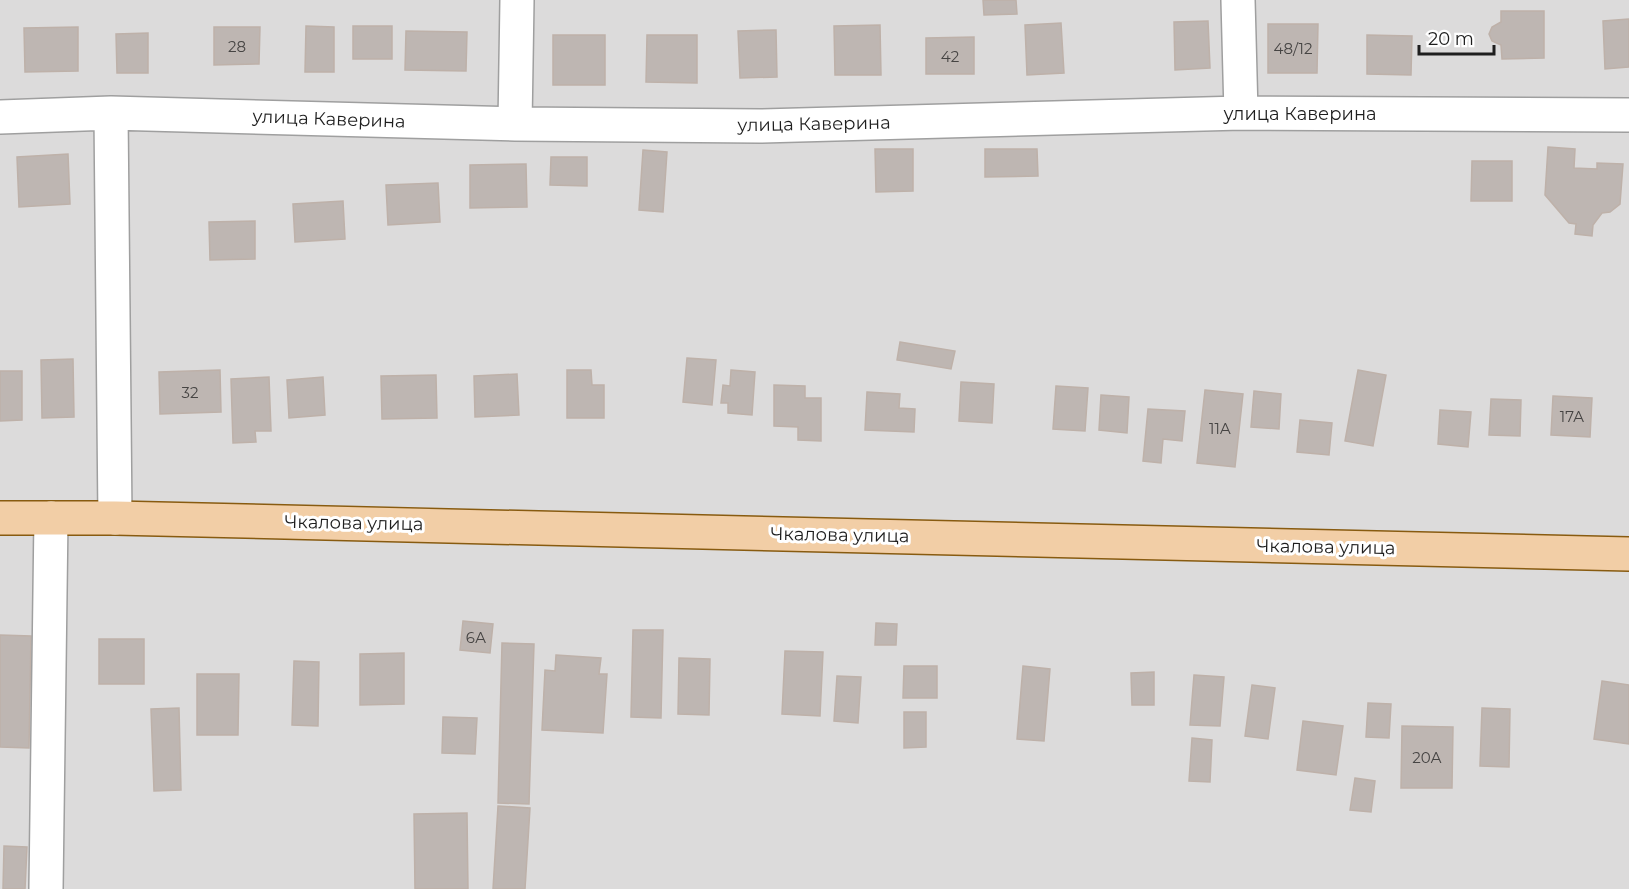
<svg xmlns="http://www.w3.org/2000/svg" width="1629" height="889" viewBox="0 0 1629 889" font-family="Montserrat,sans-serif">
<rect width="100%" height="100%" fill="#eeeae5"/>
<!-- residential -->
<path fill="#dcdbdb" d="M 0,0 L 1629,0 L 1629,889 L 0,889 Z"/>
<!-- building -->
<path fill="#beb6b2" stroke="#beb1a9" stroke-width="1.5" d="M 983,0 L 1016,0 L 1017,14 L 984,15 Z
M 1501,11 L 1544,11 L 1544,58 L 1502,59 L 1501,45 L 1492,41 L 1489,34 L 1492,27 L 1501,22 Z
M 1629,19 L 1629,67 L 1605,69 L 1603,21 Z
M 1208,21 L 1210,68 L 1175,70 L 1174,22 Z
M 1061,23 L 1064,73 L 1027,75 L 1025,25 Z
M 1268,24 L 1318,24 L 1317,73 L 1268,73 Z
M 880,25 L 881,75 L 835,75 L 834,26 Z
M 306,26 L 334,27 L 334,72 L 305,72 Z
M 353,26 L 392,26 L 392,59 L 353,59 Z
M 78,27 L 78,71 L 25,72 L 24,28 Z
M 214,27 L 260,27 L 259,64 L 214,65 Z
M 776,30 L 777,77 L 740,78 L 738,31 Z
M 406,31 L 467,32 L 466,71 L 405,70 Z
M 148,33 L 148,73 L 117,73 L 116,34 Z
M 553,35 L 605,35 L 605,85 L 553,85 Z
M 647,35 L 697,35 L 697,83 L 646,82 Z
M 1367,35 L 1412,36 L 1411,75 L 1367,74 Z
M 974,37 L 974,74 L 926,74 L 926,38 Z
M 1548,147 L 1575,149 L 1574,168 L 1597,169 L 1597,163 L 1623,164 L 1620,204 L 1610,212 L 1602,213 L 1593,225 L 1592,236 L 1575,234 L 1576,224 L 1569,223 L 1545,195 Z
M 875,149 L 913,149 L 913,191 L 876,192 Z
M 985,149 L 1037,149 L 1038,176 L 985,177 Z
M 643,150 L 667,152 L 663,212 L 639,210 Z
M 68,154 L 70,204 L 19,207 L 17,157 Z
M 551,157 L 587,157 L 587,186 L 550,185 Z
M 1472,161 L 1512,161 L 1512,201 L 1471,201 Z
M 526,164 L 527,207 L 470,208 L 470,165 Z
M 438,183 L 440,222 L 388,225 L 386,185 Z
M 343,201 L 345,239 L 295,242 L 293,204 Z
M 255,221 L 255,259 L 210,260 L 209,222 Z
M 900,342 L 955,351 L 951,369 L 897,360 Z
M 687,358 L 716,360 L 712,405 L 683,402 Z
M 73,359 L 74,417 L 42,418 L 41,360 Z
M 220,370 L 221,412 L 160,414 L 159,372 Z
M 567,370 L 591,370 L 592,385 L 604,385 L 604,418 L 567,418 Z
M 731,370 L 755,372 L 752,415 L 728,413 L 728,403 L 721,403 L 723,385 L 730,386 Z
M 1358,370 L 1386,375 L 1373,446 L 1345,441 Z
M 0,371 L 22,371 L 22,420 L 0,421 Z
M 517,374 L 519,415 L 475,417 L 474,376 Z
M 436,375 L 437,418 L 382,419 L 381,376 Z
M 269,377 L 271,431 L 255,431 L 256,442 L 233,443 L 231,379 Z
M 323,377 L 325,415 L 289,418 L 287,380 Z
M 961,382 L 994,384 L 992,423 L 959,421 Z
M 774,385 L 805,386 L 805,398 L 821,398 L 821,441 L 798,440 L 798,427 L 774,426 Z
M 1056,386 L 1088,388 L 1085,431 L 1053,429 Z
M 1205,390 L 1243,394 L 1235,467 L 1197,463 Z
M 1254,391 L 1281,394 L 1279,429 L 1251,427 Z
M 867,392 L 900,394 L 899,408 L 915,409 L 914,432 L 865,430 Z
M 1101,395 L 1129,397 L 1127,433 L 1099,430 Z
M 1553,396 L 1592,398 L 1590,437 L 1551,435 Z
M 1491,399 L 1521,400 L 1520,436 L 1489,435 Z
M 1148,409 L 1185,411 L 1182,441 L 1163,439 L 1161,463 L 1143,461 Z
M 1440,410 L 1471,412 L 1468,447 L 1438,444 Z
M 1300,420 L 1332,423 L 1329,455 L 1297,452 Z
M 463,621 L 493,624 L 490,653 L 460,650 Z
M 876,623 L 897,624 L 896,645 L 875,645 Z
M 633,630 L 663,630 L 661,718 L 631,717 Z
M 0,635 L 31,636 L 29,748 L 0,747 Z
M 99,639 L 144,639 L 144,684 L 99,684 Z
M 502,643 L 534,644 L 529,804 L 498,803 Z
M 785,651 L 823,652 L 820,716 L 782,714 Z
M 404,653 L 404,704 L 360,705 L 360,654 Z
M 556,655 L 601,658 L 599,674 L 607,674 L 603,733 L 542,730 L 545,670 L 555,671 Z
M 679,658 L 710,659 L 709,715 L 678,714 Z
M 294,661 L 319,662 L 318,726 L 292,725 Z
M 904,666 L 937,666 L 937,698 L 903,698 Z
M 1023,666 L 1050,669 L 1044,741 L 1017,739 Z
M 1154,672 L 1154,705 L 1132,705 L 1131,673 Z
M 197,674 L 239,674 L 238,735 L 197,735 Z
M 1194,675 L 1224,677 L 1220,726 L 1190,725 Z
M 837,676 L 861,677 L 858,723 L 834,721 Z
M 1602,681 L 1629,685 L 1629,744 L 1594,739 Z
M 1252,685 L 1275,688 L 1268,739 L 1245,736 Z
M 1368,703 L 1391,704 L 1389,738 L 1366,737 Z
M 179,708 L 181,790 L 154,791 L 151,709 Z
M 1482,708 L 1510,709 L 1509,767 L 1480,766 Z
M 904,712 L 926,712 L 926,747 L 904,748 Z
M 443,717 L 477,718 L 475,754 L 442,753 Z
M 1303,721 L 1343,726 L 1336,775 L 1297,770 Z
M 1402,726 L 1453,727 L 1452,788 L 1401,788 Z
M 1192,738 L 1212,740 L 1210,782 L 1189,781 Z
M 1355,778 L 1375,781 L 1371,812 L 1350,810 Z
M 498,806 L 530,808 L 525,889 L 493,889 Z
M 467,813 L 468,889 L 415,889 L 414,814 Z
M 4,846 L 27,847 L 25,889 L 3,889 Z"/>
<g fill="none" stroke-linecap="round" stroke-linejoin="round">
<!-- minor casing -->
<g stroke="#9f9f9f" stroke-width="36">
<path id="minor" d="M 1238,0 L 1241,113
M 111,113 L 115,518
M 0,117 L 111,113 L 515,124 L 760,126 L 1241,113 L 1629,115
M 515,124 L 517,0
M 46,889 L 51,518"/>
</g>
<!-- major casing -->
<g stroke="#885b10" stroke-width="36">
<path id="major" d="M 0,518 L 115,518 L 1629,554"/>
</g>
<!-- minor -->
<use href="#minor" stroke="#fff" stroke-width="33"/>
<!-- major -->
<use href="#major" stroke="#f2cea6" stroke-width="33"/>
</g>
<g text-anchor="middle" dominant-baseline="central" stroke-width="6" stroke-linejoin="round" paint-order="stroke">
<!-- number labels -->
<g font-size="15" fill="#464443">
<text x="237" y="46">28</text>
<text x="1293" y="48">48/12</text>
<text x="950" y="56">42</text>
<text x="190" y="392">32</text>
<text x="1572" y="416">17А</text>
<text x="1220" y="428">11А</text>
<text x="476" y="637">6А</text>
<text x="1427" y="757">20А</text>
</g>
<!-- street labels -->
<g font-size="18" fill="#1e1e1e" stroke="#fff">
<text x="1300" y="114">улица Каверина</text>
<text transform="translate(329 119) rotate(2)">улица Каверина</text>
<text transform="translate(814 124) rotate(-1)">улица Каверина</text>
<text transform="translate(354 523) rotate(1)">Чкалова улица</text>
<text transform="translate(840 535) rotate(1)">Чкалова улица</text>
<text transform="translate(1326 547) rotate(1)">Чкалова улица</text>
</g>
</g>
<!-- scale -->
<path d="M1419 45v9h75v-9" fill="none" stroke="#1e1e1e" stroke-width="3"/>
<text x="1428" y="45" font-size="18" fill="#1e1e1e" stroke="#ffffff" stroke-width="4.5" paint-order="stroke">20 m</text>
</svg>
